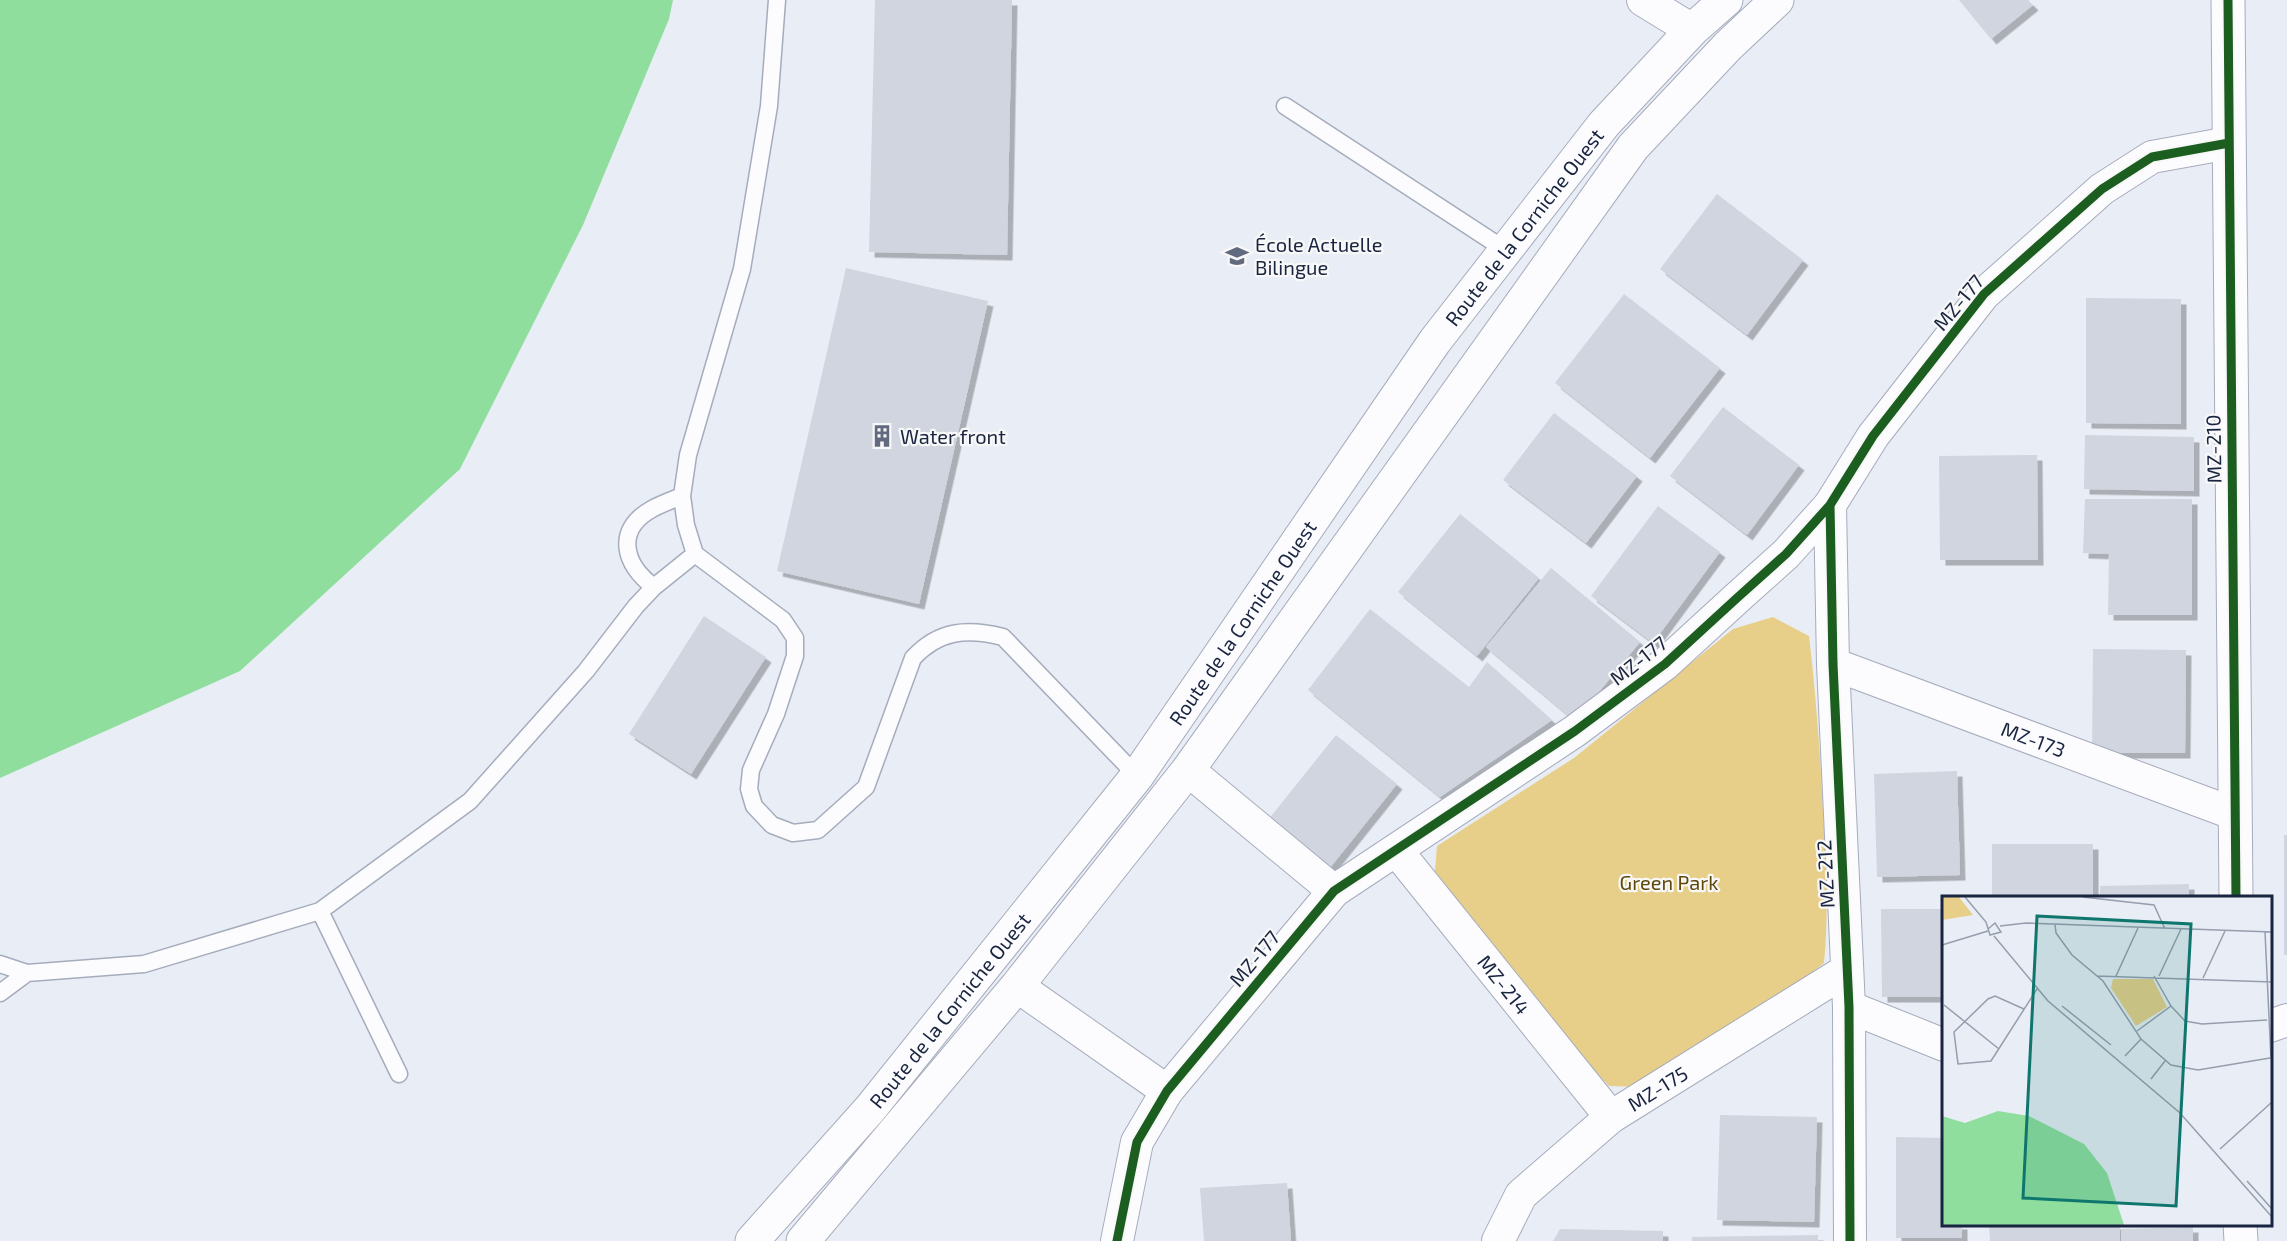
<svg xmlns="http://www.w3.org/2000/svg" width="2287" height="1241" viewBox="0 0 2287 1241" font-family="'Exo 2',sans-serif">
<defs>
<filter id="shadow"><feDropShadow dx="5.5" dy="5.5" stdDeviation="0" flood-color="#0004"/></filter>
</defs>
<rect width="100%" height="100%" fill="#e9edf5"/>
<!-- green -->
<path fill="#e8cf89" d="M 1773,617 L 1809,636 C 1816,694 1820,752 1823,810 C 1826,861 1829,912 1824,963 L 1783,995 L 1638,1087 L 1609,1086 L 1555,1029 L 1434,882 L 1437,846 L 1574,758 L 1733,629 Z"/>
<!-- water -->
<path fill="#8fde9e" d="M 0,0 L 673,0 L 669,19 L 583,225 L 460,469 L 240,671 L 0,778 Z"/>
<!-- building -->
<path fill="#d0d5df" filter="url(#shadow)" d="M 875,0 L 1012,0 L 1007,255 L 869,252 Z
M 1959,0 L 2028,0 L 2033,5 L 1991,39 Z
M 1717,194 L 1803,260 L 1747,335 L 1660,269 Z
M 846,268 L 988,301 L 919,604 L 777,571 Z
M 1624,294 L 1720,368 L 1650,458 L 1555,383 Z
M 2086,298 L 2181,299 L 2181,424 L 2086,423 Z
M 1723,407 L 1799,465 L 1747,535 L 1670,476 Z
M 1554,413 L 1637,476 L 1586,543 L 1503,480 Z
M 2085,435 L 2194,437 L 2194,491 L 2084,489 Z
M 2037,455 L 2038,560 L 1940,560 L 1939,456 Z
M 2085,499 L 2192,499 L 2192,615 L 2108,615 L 2109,554 L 2083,553 Z
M 1658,506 L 1720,552 L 1653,643 L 1591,596 Z
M 1460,514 L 1539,578 L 1477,656 L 1398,592 Z
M 1551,568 L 1640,642 L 1575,721 L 1486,647 Z
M 1370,609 L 1469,687 L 1487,662 L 1552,720 L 1440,797 L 1308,690 Z
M 704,616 L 766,657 L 691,774 L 629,734 Z
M 2093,649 L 2186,650 L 2185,753 L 2092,753 Z
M 1336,735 L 1397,784 L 1329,869 L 1268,820 Z
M 1957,771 L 1960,875 L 1877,877 L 1874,774 Z
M 2284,835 L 2287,835 L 2287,955 L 2284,955 Z
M 1992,844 L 2093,844 L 2093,898 L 1992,898 Z
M 2189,884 L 2189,898 L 2100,898 L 2100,886 Z
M 1881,909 L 1944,909 L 1944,997 L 1882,997 Z
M 1720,1115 L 1817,1117 L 1814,1222 L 1717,1220 Z
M 1896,1137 L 1944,1138 L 1944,1224 L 1962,1224 L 1962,1238 L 1896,1238 Z
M 1287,1183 L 1291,1241 L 1204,1241 L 1200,1188 Z
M 1989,1224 L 2120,1224 L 2120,1241 L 1990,1241 Z
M 2193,1227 L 2193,1241 L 2121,1241 L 2121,1229 Z
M 1560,1229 L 1663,1231 L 1663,1241 L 1553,1241 Z
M 1818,1235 L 1818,1241 L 1692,1241 L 1692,1237 Z"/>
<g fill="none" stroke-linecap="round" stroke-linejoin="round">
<!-- lane casing -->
<g stroke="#a5acbc" stroke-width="19">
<path id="lane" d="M 1285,106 L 1507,251
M 695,554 L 783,620 L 795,638 L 795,656 L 776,714 L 751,770 L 749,789 L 754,806 L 772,825 L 793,833 L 818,830 L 866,787 L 913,658 C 939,630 967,628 1003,637 L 1137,776
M 654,587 C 624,565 614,530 652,509 C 661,504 672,500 682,496
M 320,911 L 399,1074
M 0,964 L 27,973 L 144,964 L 320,911 L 470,801 L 586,671 L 636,606 L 654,587 L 695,554 L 686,525 L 682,496 L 688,455 L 742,269 L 769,106 L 777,0
M 0,993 L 27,973"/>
</g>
<!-- street casing -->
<g stroke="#a5acbc" stroke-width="34">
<g id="street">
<path d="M 1643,0 L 1692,30"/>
<path d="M 1830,505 L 1833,664 L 1849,1007 L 1850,1241"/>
<path id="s1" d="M 1833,664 L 2235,814"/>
<path d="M 1188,770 L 1334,891"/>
<path id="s2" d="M 1397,851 L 1611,1117"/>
<path d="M 1017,986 L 1167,1091"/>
<path d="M 1849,1007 L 1944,1045"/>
<path d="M 2270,1026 L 2287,1020"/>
<path d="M 1117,1241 L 1137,1142 L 1167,1091 L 1334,891 L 1575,731 L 1665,664 L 1737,598 L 1786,554 L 1830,505 L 1873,436 L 1984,294 L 2102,189 L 2152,157 L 2229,143"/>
<path id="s3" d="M 1498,1241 L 1521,1195 L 1611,1117 L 1847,970"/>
</g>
</g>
<!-- secondary casing -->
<g stroke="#a5acbc" stroke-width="35">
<path id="secondary" d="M 2228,0 L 2236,898
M 2240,1224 L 2241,1241"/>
</g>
<!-- highway casing -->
<g stroke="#a5acbc" stroke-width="35">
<g id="highway">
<path id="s4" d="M 752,1241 L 870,1109 L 1137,776 L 1435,341 L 1604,124 L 1692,30 L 1726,0"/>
<path d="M 803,1241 L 1017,986 L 1188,770 L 1633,147 L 1728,46 L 1777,0"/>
</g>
</g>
<!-- lane -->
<use href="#lane" stroke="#fcfcfe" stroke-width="16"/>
<!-- street -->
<use href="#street" stroke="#fcfcfe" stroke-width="32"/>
<!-- secondary -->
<use href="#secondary" stroke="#fcfcfe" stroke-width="33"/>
<!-- highway -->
<use href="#highway" stroke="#fcfcfe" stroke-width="33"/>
<!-- cycleway casing -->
<g stroke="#f8f8f8" stroke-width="13">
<path id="cycleway" d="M 2228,0 L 2236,898
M 1830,505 L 1833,664 L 1849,1007 L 1850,1241
M 1117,1241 L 1137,1142 L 1167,1091 L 1334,891 L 1575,731 L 1665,664 L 1737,598 L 1786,554 L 1830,505 L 1873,436 L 1984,294 L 2102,189 L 2152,157 L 2229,143"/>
</g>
<!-- cycleway -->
<use href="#cycleway" stroke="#1b5e20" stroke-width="9"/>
</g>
<!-- icons -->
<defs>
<g id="school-bare" transform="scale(1.8)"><path d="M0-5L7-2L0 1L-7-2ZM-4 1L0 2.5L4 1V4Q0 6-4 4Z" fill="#626a7f" stroke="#f8f8f8" stroke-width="2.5" paint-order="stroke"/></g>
<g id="building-bare" transform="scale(1.8)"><path d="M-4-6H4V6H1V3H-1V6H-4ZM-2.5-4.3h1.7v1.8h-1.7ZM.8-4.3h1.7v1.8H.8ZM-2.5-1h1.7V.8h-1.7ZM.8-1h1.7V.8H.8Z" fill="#626a7f" stroke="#f8f8f8" stroke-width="2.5" paint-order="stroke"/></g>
</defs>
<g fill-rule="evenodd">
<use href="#school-bare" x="1237" y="256"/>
<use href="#building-bare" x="882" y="436"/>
</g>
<g text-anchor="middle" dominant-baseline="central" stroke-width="4.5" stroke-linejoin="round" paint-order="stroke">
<!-- street labels -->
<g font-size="20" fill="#192440" stroke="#f8f8f8">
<text stroke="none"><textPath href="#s4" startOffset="1276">Route de la Corniche Ouest</textPath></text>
<text transform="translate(1958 302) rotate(-50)">MZ-177</text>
<text transform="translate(2213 449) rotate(-91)">MZ-210</text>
<text stroke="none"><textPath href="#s4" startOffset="790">Route de la Corniche Ouest</textPath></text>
<text transform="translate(1638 660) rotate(-38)">MZ-177</text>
<text stroke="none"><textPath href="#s1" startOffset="214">MZ-173</textPath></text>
<text transform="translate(1825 874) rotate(-93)">MZ-212</text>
<text transform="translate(1254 958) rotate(-50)">MZ-177</text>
<text stroke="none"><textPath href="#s2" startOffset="171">MZ-214</textPath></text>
<text stroke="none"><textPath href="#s4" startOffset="304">Route de la Corniche Ouest</textPath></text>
<text stroke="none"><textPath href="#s3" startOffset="225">MZ-175</textPath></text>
</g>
<!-- poi labels -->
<g font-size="20" fill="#192440" stroke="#f8f8f8" text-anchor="start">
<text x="1255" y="244">École Actuelle<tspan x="1255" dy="23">Bilingue</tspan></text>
<text x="900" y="436">Water front</text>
</g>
<!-- park labels -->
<g font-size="20" fill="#5e480a" stroke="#f8f8f8">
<text x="1669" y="882">Green Park</text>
</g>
</g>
<!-- overview -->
<g transform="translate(1942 896)">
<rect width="330" height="330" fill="#e9edf5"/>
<path d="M 0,1 L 17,1 L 31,19 L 0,24 ZM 171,83 L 211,83 L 225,111 L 194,130 L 169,92 Z" fill="#e8cf89"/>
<path d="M 56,215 L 87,220 L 142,248 L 165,277 L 182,329 L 0,329 L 0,220 L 23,227 Z" fill="#8fde9e"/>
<path fill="none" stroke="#969dad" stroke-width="1.5" d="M 23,1 L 44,26 L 48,39 L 59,36 L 53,27 L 46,33M 141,1 L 212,9 L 223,33M 113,28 L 114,37 L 130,59 L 161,85 L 199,143 L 229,169 L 256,174 L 328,162M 58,30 L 84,27 L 330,36M 323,36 L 329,163M 52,40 L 106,105 L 238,217 L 330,321M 0,49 L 46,35M 155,80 L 330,86M 174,80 L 196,32M 212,80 L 229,110 L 243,125 L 260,128 L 325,124M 217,80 L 239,33M 261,82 L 283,35M 2,109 L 57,153M 120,110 L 169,149M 82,113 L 53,100 L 46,103 L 12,136 L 16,168 L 49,165 L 95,93M 195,135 L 229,110M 183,160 L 199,143M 209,183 L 223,165M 278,253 L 330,206M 305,285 L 330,313"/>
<path fill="#0f766e" fill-opacity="0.15" stroke="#0f766e" stroke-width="3" d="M 95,20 L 249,28 L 234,310 L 81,302 Z"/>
<rect width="330" height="330" fill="none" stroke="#192440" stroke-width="3"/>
</g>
</svg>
